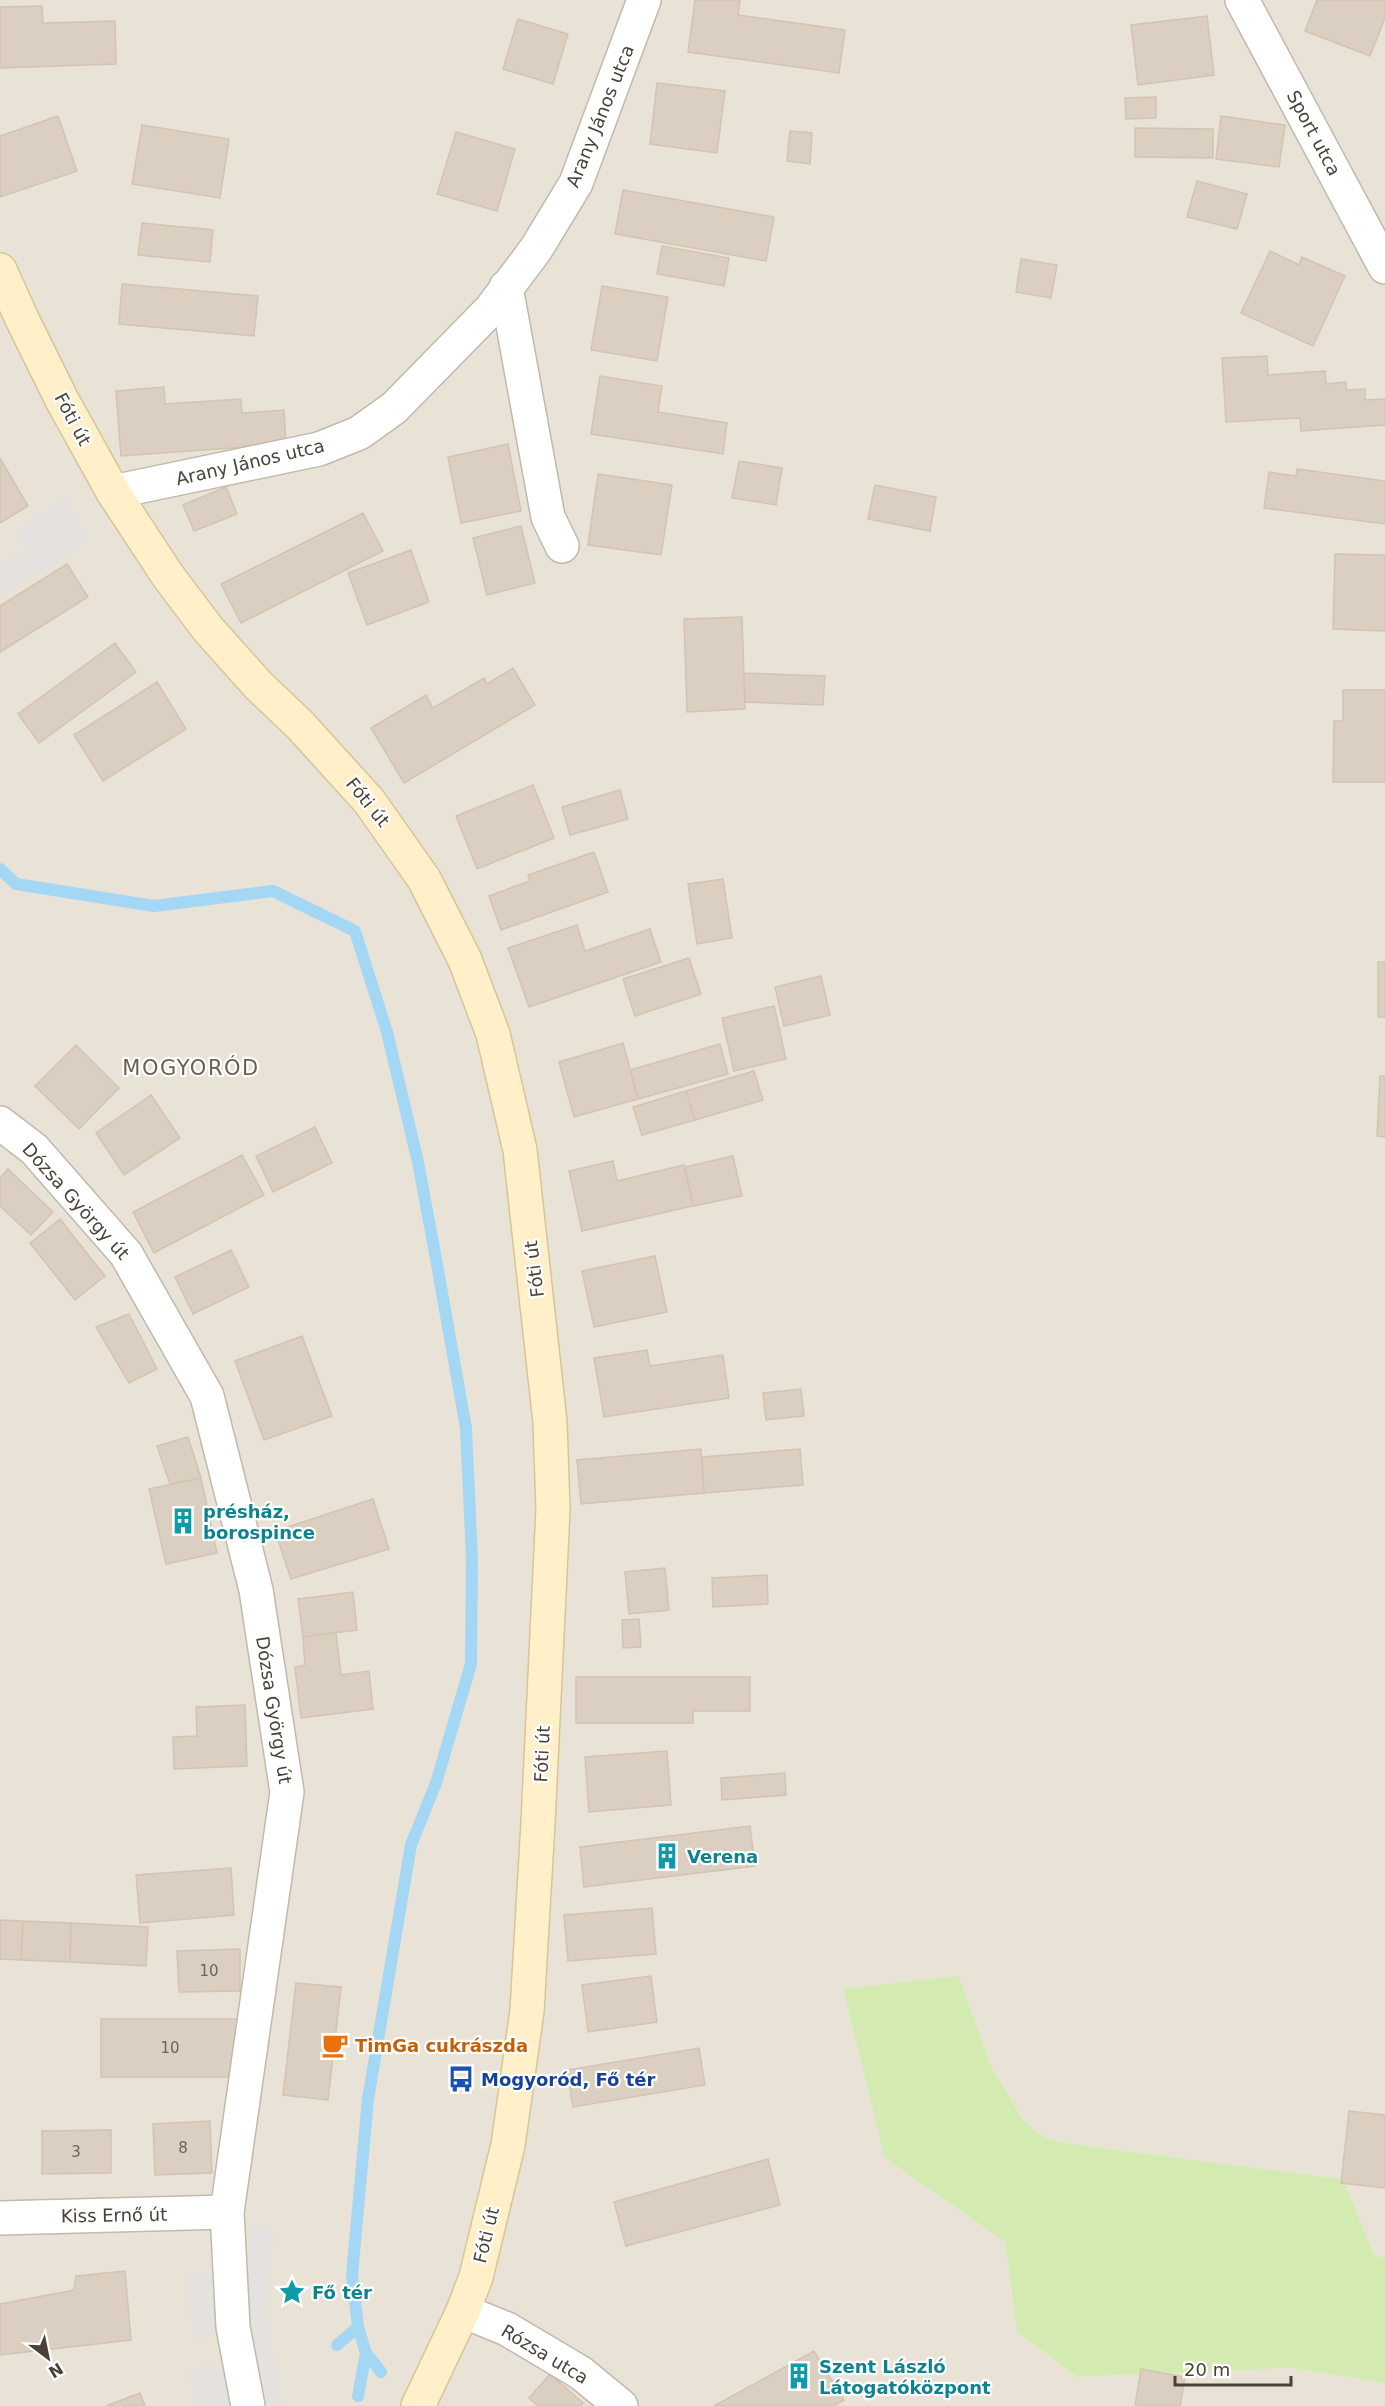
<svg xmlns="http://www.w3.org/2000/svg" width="1385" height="2406" viewBox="0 0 1385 2406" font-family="'DejaVu Sans',sans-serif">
<rect width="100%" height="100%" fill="#f5f1ea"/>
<!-- residential -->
<path fill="#e9e3d7" d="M 0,0 L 1385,0 L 1385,2258 L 1374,2256 L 1343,2179 L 1086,2146 L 1051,2140 L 1036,2132 L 1022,2118 L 990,2064 L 959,1976 L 885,2158 L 1005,2242 L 1017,2332 L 1077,2377 L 1292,2368 L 1385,2383 L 1385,2406 L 0,2406 Z"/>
<!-- green -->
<path fill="#d3ebb1" d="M 959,1976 L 990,2064 L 1022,2118 L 1036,2132 L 1051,2140 L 1086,2146 L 1343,2179 L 1374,2255 L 1385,2258 L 1385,2383 L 1292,2368 L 1077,2377 L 1017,2332 L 1005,2242 L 885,2158 L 843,1989 Z"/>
<!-- parking -->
<path fill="#e4e1de" d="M 66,498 L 91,540 L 0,597 L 0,565 L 25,549 L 15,530 Z
M 253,2221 L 276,2234 L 269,2267 L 267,2318 L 283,2406 L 262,2406 L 247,2337 L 245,2285 Z
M 212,2270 L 218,2336 L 192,2339 L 187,2272 Z
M 224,2362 L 233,2406 L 197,2406 L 188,2370 Z"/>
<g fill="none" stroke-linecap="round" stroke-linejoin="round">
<!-- stream -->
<path stroke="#a4d7f4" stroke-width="12" d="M 0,869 L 16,884 L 154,906 L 273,891 L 355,931 L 387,1032 L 418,1162 L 436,1259 L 466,1428 L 472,1558 L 471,1664 L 436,1783 L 411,1845 L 368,2099 L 352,2275 L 358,2327 L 366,2353 L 381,2372
M 337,2345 L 358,2327
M 358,2396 L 366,2353"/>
</g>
<!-- building -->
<path fill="#dbcfc1" stroke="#d3c4b1" stroke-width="1.5" d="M 695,0 L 740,0 L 738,15 L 845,30 L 839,73 L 688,52 Z
M 1317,0 L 1385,0 L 1385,18 L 1370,56 L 1305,31 Z
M 42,6 L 43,23 L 115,21 L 116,64 L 0,68 L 0,7 Z
M 1207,16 L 1214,75 L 1138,85 L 1131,25 Z
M 518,19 L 568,34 L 553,84 L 503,69 Z
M 657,83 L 725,91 L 717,153 L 650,144 Z
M 1156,97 L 1156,118 L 1126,119 L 1125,98 Z
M 58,116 L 77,171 L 0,197 L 0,136 Z
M 1221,116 L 1285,125 L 1279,167 L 1216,159 Z
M 142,125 L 229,139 L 220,198 L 132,184 Z
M 1135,128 L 1213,129 L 1213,158 L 1135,157 Z
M 790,131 L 812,133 L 810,164 L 787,161 Z
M 456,132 L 515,149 L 497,211 L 437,194 Z
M 1197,181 L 1247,194 L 1237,229 L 1187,217 Z
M 623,190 L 774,217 L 766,261 L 615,234 Z
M 142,223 L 213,230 L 210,262 L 138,255 Z
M 662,246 L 729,258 L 724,286 L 657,274 Z
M 1270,251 L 1299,265 L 1302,257 L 1345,276 L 1313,346 L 1241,313 Z
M 1021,259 L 1057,265 L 1051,298 L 1016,292 Z
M 122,284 L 258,296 L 254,336 L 119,324 Z
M 602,286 L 668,297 L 657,361 L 591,350 Z
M 1267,356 L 1268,375 L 1325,371 L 1326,384 L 1346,382 L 1346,390 L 1365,389 L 1365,400 L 1385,399 L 1385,425 L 1301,431 L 1300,418 L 1226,422 L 1222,358 Z
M 600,376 L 662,386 L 658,412 L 727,423 L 723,454 L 591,434 Z
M 164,387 L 165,404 L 241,399 L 242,413 L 284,410 L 286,444 L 121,456 L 116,391 Z
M 508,444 L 521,511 L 461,523 L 448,457 Z
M 0,458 L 28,506 L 0,523 Z
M 739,461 L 782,468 L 776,505 L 732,498 Z
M 1297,469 L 1385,481 L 1385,524 L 1264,508 L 1269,472 L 1296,476 Z
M 598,474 L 672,485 L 661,555 L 588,545 Z
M 875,485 L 936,497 L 930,531 L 868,519 Z
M 226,487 L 237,514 L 194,531 L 183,505 Z
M 363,513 L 383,551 L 241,623 L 221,584 Z
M 521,526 L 535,583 L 487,595 L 473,538 Z
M 411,550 L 429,602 L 367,625 L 348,573 Z
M 1335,554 L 1385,555 L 1385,631 L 1333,629 Z
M 67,564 L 88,597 L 0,652 L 0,606 Z
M 742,617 L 745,709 L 687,712 L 684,619 Z
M 115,643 L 136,672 L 39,743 L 18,714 Z
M 513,668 L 535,705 L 404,783 L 371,728 L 426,695 L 433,708 L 484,678 L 487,684 Z
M 744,673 L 825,676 L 823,705 L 745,702 Z
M 157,682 L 186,729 L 103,781 L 74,735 Z
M 1343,690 L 1385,690 L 1385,782 L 1333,782 L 1334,721 L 1343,721 Z
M 533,785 L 554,838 L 477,869 L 456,816 Z
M 620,790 L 628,819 L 570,835 L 562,807 Z
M 594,852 L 608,892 L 501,930 L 489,896 L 530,881 L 528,875 Z
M 723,879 L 732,938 L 697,944 L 688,884 Z
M 577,925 L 585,951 L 650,929 L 661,962 L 529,1007 L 508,948 Z
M 689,958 L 701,994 L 635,1016 L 623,979 Z
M 1378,962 L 1385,962 L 1385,1017 L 1378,1017 Z
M 821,976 L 830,1015 L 784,1026 L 775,987 Z
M 774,1006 L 786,1059 L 734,1071 L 722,1018 Z
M 623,1043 L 638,1099 L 574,1117 L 559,1062 Z
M 720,1044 L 728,1074 L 638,1099 L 630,1070 Z
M 76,1045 L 119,1088 L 79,1129 L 35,1086 Z
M 754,1071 L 763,1100 L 695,1120 L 686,1091 Z
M 1380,1076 L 1385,1076 L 1385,1137 L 1377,1136 Z
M 686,1091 L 695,1120 L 642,1135 L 633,1107 Z
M 151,1095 L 180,1138 L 124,1175 L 96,1133 Z
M 315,1127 L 332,1163 L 273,1192 L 256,1156 Z
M 242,1155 L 264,1195 L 154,1253 L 133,1212 Z
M 733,1156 L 742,1196 L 693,1206 L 685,1167 Z
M 613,1161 L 617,1181 L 684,1165 L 693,1206 L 582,1231 L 569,1171 Z
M 8,1169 L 53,1212 L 31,1235 L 0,1206 L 0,1178 Z
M 60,1219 L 105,1276 L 75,1300 L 30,1243 Z
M 231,1250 L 249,1287 L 193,1314 L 175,1277 Z
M 655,1256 L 667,1312 L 594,1327 L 582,1271 Z
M 129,1314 L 157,1369 L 129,1383 L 96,1327 Z
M 302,1336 L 332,1416 L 264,1440 L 235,1361 Z
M 647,1350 L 650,1366 L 723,1355 L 729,1398 L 604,1417 L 594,1358 Z
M 801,1389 L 804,1416 L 766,1420 L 763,1393 Z
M 188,1437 L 201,1478 L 170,1484 L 157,1446 Z
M 701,1449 L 704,1493 L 581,1504 L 577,1460 Z
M 800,1449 L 803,1485 L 704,1493 L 702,1457 Z
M 201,1478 L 217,1553 L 166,1564 L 149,1489 Z
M 373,1499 L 389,1549 L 291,1579 L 275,1531 Z
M 665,1568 L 669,1610 L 629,1614 L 625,1572 Z
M 767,1575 L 768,1604 L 713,1607 L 712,1578 Z
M 353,1592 L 357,1630 L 303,1637 L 298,1599 Z
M 639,1619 L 641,1647 L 623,1648 L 622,1620 Z
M 336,1633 L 341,1675 L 369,1671 L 373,1709 L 301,1718 L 295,1667 L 305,1665 L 303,1637 Z
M 576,1677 L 750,1677 L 750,1711 L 693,1711 L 693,1723 L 576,1723 Z
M 245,1705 L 247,1766 L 174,1769 L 173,1737 L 197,1736 L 196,1707 Z
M 667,1751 L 671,1805 L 589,1812 L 585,1757 Z
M 785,1773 L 786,1795 L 722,1800 L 721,1778 Z
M 750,1826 L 755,1866 L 584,1887 L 580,1847 Z
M 231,1868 L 234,1915 L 140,1923 L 136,1875 Z
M 652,1908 L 656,1954 L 568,1961 L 564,1915 Z
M 0,1920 L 23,1921 L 21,1960 L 0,1959 Z
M 23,1921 L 71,1923 L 70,1962 L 21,1960 Z
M 71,1923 L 148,1927 L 146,1966 L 70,1962 Z
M 240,1949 L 240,1991 L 179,1992 L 177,1951 Z
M 651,1976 L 657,2022 L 588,2032 L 582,1985 Z
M 296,1983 L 341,1987 L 328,2100 L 283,2095 Z
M 101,2019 L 240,2019 L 240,2077 L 101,2077 Z
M 699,2048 L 705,2085 L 573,2107 L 567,2070 Z
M 1349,2111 L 1385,2115 L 1385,2188 L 1341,2183 Z
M 210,2121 L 212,2173 L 155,2175 L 153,2124 Z
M 111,2130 L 111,2173 L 42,2174 L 42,2131 Z
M 768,2159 L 780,2205 L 626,2246 L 614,2202 Z
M 125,2271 L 131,2340 L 0,2355 L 0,2304 L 74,2290 L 76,2276 Z
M 814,2351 L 844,2400 L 834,2406 L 714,2406 Z
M 1141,2369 L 1185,2377 L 1180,2406 L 1135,2406 Z
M 550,2374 L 583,2403 L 581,2406 L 538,2406 L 529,2398 Z
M 140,2393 L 145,2406 L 106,2406 Z"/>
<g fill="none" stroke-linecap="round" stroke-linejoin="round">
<!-- minor casing -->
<g stroke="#c1b9ab" stroke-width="36">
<path id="minor" d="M 1242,0 L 1385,267
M 506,287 L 548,517 L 562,546
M 113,492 L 319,449 L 359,433 L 394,408 L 491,309 L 536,249 L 576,183 L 644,0
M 0,2218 L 227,2212
M 463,2311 L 507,2329 L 581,2373 L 621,2406"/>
</g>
<!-- tertiary casing -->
<g stroke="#c1b9ab" stroke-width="36">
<path id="tertiary" d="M 0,1123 L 34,1149 L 126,1254 L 207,1396 L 256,1590 L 287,1792 L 227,2212 L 233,2327 L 248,2406"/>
</g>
<!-- secondary casing -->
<g stroke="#d7c498" stroke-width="36">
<path id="secondary" d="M 0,270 L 22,319 L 62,400 L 113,492 L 168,576 L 208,629 L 258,685 L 300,725 L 369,801 L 424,879 L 465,960 L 493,1034 L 520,1150 L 550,1422 L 553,1509 L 538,1823 L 527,2011 L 508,2145 L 476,2277 L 463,2311 L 418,2406"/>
</g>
<!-- minor -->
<use href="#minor" stroke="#fff" stroke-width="33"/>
<!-- tertiary -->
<use href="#tertiary" stroke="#fff" stroke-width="33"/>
<!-- secondary -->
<use href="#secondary" stroke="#fff0ca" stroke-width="33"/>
</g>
<!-- icons -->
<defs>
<g id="building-bare" transform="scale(2.07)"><path d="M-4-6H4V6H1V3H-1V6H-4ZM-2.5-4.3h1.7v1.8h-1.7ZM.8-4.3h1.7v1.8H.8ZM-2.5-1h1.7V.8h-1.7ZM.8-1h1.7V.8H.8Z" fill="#0f9aa8" stroke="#fff" stroke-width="2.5" paint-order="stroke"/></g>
<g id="cafe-bare" transform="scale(2.07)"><path d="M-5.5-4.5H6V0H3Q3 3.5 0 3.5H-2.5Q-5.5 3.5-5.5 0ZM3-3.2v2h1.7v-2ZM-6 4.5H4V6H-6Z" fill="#e8710a" stroke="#fff" stroke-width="2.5" paint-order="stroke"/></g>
<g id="bus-bare" transform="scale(2.07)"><path d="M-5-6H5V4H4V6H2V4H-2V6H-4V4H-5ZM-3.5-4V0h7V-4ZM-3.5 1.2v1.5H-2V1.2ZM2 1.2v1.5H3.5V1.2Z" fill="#1a4fb4" stroke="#fff" stroke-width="2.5" paint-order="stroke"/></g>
<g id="sight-bare" transform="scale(2.07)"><path d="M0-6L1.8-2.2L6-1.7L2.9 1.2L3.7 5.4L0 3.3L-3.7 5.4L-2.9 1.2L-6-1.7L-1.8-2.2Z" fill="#0f9aa8" stroke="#fff" stroke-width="2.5" paint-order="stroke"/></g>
</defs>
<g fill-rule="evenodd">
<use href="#building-bare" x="183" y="1521"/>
<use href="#building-bare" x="667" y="1856"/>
<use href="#cafe-bare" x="335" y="2045"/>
<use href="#bus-bare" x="461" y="2079"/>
<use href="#sight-bare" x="292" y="2292"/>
<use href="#building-bare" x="799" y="2376"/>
</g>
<g text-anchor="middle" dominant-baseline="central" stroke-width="4.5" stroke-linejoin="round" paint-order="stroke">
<!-- number labels -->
<g font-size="15" fill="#6e655a">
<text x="209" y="1971">10</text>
<text x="170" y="2048">10</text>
<text x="183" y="2148">8</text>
<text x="76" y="2152">3</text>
</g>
<!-- street labels -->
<g font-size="18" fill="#4a4237" stroke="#fff">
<text transform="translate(600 116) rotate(-68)">Arany János utca</text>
<text transform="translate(1314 133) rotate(62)">Sport utca</text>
<text transform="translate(73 419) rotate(62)">Fóti út</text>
<text transform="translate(250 462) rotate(-13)">Arany János utca</text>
<text transform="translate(368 802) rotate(51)">Fóti út</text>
<text transform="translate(76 1201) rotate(48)">Dózsa György út</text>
<text transform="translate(534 1269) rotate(-97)">Fóti út</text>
<text transform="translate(274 1710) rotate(81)">Dózsa György út</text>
<text transform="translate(542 1754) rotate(-87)">Fóti út</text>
<text transform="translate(114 2215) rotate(-1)">Kiss Ernő út</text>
<text transform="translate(486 2235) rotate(-76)">Fóti út</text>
<text transform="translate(545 2354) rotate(31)">Rózsa utca</text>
</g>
<!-- culture labels -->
<g font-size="18" font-weight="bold" fill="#0d838f" stroke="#fff" text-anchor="start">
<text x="203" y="1511">présház,<tspan x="203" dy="21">borospince</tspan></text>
<text x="687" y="1856">Verena</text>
<text x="312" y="2292">Fő tér</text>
<text x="819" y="2366">Szent László<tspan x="819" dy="21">Látogatóközpont</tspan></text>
</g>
<!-- food labels -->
<g font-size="18" font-weight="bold" fill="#c56008" stroke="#fff" text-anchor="start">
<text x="355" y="2045">TimGa cukrászda</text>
</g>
<!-- transit labels -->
<g font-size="18" font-weight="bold" fill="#164399" stroke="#fff" text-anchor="start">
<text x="481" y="2079">Mogyoród, Fő tér</text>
</g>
<!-- quarter labels -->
<g font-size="21" letter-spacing="1.5" fill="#6d5f4e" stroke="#fff">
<text x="191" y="1068">MOGYORÓD</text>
</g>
</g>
<!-- north arrow -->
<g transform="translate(48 2358) rotate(148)" stroke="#ffffff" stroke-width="4.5" paint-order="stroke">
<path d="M0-4.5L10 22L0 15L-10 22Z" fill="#4a4237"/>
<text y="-9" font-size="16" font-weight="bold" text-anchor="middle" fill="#4a4237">N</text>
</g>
<!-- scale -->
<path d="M1175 2376v9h116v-9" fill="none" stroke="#4a4237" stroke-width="3"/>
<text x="1184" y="2376" font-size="18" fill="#4a4237" stroke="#ffffff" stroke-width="4.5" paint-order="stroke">20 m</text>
</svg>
